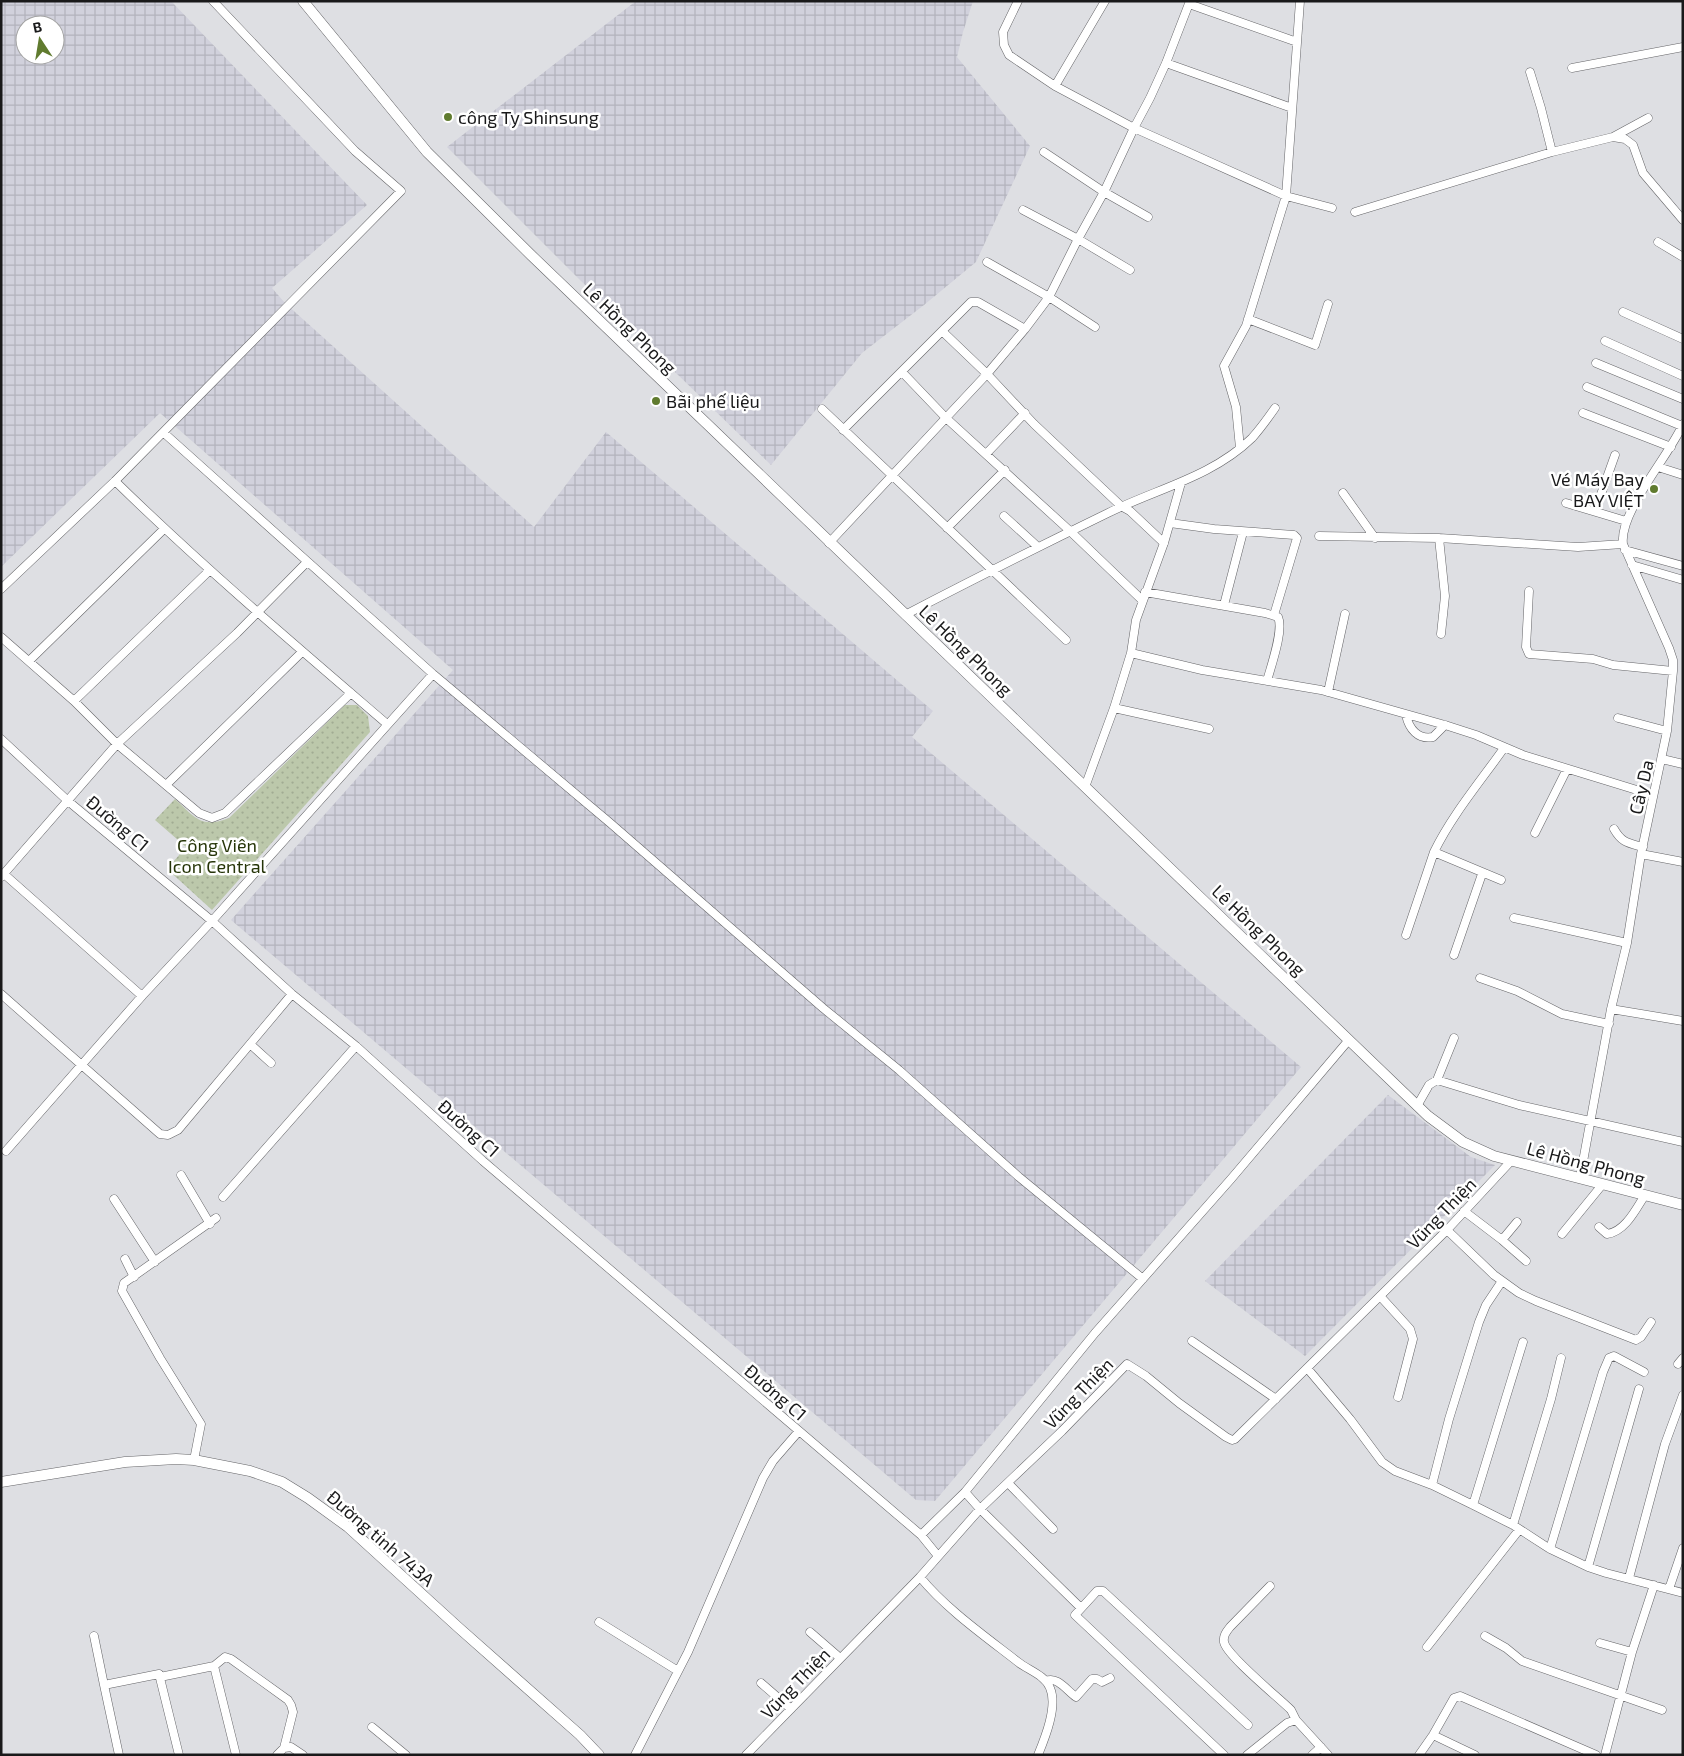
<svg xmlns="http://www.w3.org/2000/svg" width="1684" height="1756" viewBox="0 0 1684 1756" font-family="'Exo 2',sans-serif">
<defs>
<pattern id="industrial-grid" width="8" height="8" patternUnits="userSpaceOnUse" patternTransform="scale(1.25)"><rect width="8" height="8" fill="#d1d1dc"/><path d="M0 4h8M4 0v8" fill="none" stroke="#b3b3bc"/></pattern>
<pattern id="park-dots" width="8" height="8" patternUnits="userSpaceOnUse" patternTransform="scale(1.25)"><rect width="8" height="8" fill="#bcc8ab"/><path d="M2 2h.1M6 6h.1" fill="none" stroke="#a1ab93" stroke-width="1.8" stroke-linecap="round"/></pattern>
</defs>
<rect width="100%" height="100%" fill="#dedfe3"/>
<!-- industrial -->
<path fill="url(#industrial-grid)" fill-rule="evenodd" d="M 1,1 L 171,1 L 367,205 L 272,288 L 285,303 L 534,527 L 606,432 L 933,711 L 912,737 L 1301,1067 L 935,1501 L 916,1500 L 231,920 L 453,670 L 160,413 L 1,567 ZM 25,25 L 55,25 L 55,55 L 25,55 Z
M 636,1 L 973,1 L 963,32 L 957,57 L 1030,146 L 976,262 L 924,305 L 862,353 L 771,465 L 580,280 L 447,147 Z
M 1388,1095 L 1471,1157 L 1495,1165 L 1305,1356 L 1205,1281 Z"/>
<!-- park -->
<path fill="url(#park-dots)" d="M 345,705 L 357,705 L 368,716 L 370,732 L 212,910 L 167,869 L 186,847 L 155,820 L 175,799 C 195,817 200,829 229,818 Z"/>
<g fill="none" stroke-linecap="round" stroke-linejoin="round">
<!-- minor casing -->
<g stroke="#656568" stroke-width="9">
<path id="minor" d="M 1018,1 L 1003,32 L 1004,45 L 1009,55 L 1055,86 L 1134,128 L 1286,196 L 1332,208
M 1189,4 L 1297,42
M 1166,63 L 1292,108
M 1572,68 L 1683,47
M 1530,72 L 1541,108 L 1552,152
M 1055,86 L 1105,1
M 1613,137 L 1648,118
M 1044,152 L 1104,192 L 1148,217
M 1023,210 L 1078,239 L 1130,270
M 1355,212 L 1552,152 L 1613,137 L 1625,139 L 1633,145 L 1643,173 L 1683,220
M 1658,242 L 1683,257
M 987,262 L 1049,297 L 1095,327
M 1623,312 L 1683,339
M 1248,319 L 1315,345 L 1328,304
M 942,331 L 987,374 L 1034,424 L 1121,506 L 1130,511 L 1164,543
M 1605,341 L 1683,376
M 1596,363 L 1683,399
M 902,372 L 946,418 L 1070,531 L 1142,600
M 1587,387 L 1682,426
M 822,409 L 1066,640
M 1583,413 L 1671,447
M 843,430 L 971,302 L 978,302 L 1025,329
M 164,433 L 433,674 L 609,822 L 823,1008 L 899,1070 L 1019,1177 L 1143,1279
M 1240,448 L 1236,407 L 1224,366 L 1246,326 L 1286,196 L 1300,1
M 986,454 L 1025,413
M 1658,467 L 1683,475
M 115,481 C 202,566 295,645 387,724
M 1343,493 L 1375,538
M 1566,503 L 1626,521
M 1595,511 L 1615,455
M 1004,516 L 1038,547
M 1170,523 L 1214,529 L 1294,535 L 1297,538 L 1274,615
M 947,528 L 1005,470
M 1319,536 L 1439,538 L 1578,547 L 1623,544
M 1439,538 L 1445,596 L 1441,634
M 829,543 L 987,374 L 1025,329 L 1049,297 L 1078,239 L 1104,192 L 1134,128 L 1150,98 L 1166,63 L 1190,1
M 1625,550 L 1683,566
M 307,562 L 237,633 L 117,744 L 199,813 L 212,818 L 225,813 L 351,693
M 1632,565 L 1683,580
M 1,589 L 115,481 L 401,191 L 355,151 L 213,1
M 1529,591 L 1526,647 L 1529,654 L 1593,659 L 1613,665 L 1673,671
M 1145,592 L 1265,613 L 1278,617 C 1284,630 1271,666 1267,681
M 1224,605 L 1243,532
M 905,615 C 972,580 1040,546 1108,513 C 1156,489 1212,477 1252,438 C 1260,429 1268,418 1275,408
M 1,637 L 74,701 L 117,744 L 1,877
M 1131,653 L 1202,670 L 1321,690 L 1445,725 L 1476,735 L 1523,755 L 1653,795
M 29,661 L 164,529
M 1328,692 L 1345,614
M 74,701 L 210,570
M 1114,708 L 1209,729
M 1406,715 C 1409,729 1418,740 1433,737 L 1445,725
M 1618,718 L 1667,731
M 1,739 L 68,801 L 212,921 L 292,994 L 356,1046 L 483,1161 L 921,1535 L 938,1556
M 1662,759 L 1683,764
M 166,785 L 302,652
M 1085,787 L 1114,708 L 1131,653 L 1136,620 L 1164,543 L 1181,483
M 1614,829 C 1622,843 1628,843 1643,847
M 1535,833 L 1567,769
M 1641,854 L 1683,862
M 4,874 L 142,996
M 1501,880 L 1434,852 C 1452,815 1480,782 1504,748
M 1514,918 L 1627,943
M 1406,935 L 1434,852
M 1454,955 L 1482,874
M 1480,978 L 1517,991 L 1562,1014 L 1609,1024
M 1,994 L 160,1134 L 168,1135 L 178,1130 L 292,994
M 1611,1009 L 1683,1021
M 250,1044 L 271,1063
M 1437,1080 L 1519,1105 L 1683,1142
M 1417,1106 L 1429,1085 L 1437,1080 L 1454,1038
M 6,1151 L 142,996 L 212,921 L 433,674
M 181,1175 L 210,1224
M 1580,1178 L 1611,1009 L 1627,943 L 1641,854 L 1667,731 L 1673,671 L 1673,660 L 1669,648 L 1623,544 C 1619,512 1669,456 1683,424
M 223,1197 L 356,1046
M 114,1199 L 155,1262
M 1464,1211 L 1502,1240 L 1526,1261
M 1599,1227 L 1607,1234 C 1625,1232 1636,1209 1645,1195
M 1447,1230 L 1494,1275 L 1519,1293 L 1536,1301 L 1636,1340 L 1641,1337 L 1651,1322
M 1562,1234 L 1602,1185
M 1502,1240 L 1517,1222
M 125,1259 L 134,1277
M 1380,1296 L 1410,1329 L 1413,1339 L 1398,1397
M 1192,1341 L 1276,1399
M 1678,1364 L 1683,1358
M 1307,1368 L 1350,1419 L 1382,1462 L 1395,1471 L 1432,1485 L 1473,1505 L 1513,1525 L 1550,1549 L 1588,1567 L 1606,1573 L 1683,1593
M 194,1460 L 201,1424 L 160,1358 L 122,1291 L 124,1283 L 216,1218
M 1008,1483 L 1053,1529
M 1432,1485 L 1449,1419 L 1479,1322 L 1486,1305 L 1502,1281
M 965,1492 L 980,1509 L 1081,1608
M 1473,1505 L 1523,1342
M 1513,1525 L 1551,1399 L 1561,1358
M 921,1535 L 965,1492 L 1095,1333 L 1231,1179 L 1348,1041
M 1550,1549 L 1603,1372 L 1609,1358 L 1614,1356 L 1644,1372
M 1588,1567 L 1639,1389
M 920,1577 C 945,1608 986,1637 1018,1662 C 1028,1670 1045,1675 1050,1688 C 1058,1706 1045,1738 1038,1755
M 1629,1578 L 1665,1444 L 1683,1395
M 1270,1586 L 1230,1627 C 1226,1632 1223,1636 1224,1642 C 1226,1655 1279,1698 1291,1710 L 1296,1720
M 1669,1589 L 1683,1548
M 599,1622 L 678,1671
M 810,1632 L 840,1658
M 94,1636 L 104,1685
M 1485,1636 L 1506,1648 L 1522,1661 L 1662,1710
M 1600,1643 L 1632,1652
M 1427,1647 L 1519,1530
M 160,1677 L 214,1666
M 1046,1681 C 1058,1676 1067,1691 1076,1697 L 1092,1679 L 1097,1679 L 1102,1682 L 1110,1678
M 761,1683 L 791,1709
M 372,1727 L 406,1755
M 1433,1735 L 1475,1755
M 284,1748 L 291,1747 L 303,1755
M 119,1755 L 104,1685 L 159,1674 L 179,1755
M 236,1755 L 214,1666 L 225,1657 L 231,1659 L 288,1700 L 291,1705 L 293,1712 L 284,1748 L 277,1755
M 635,1755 L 688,1652 L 763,1478 L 773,1461 L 799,1431
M 746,1755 L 920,1577 L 980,1509 L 1062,1431 L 1127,1364 L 1146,1376 L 1179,1403 L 1226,1437 L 1232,1440 L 1235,1439 L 1447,1230 L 1511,1161
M 1224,1755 L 1075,1615 L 1097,1591 L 1103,1591 L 1248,1725
M 1247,1755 L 1287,1723 L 1296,1720 L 1328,1755
M 1312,1755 L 1321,1747
M 1419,1755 L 1433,1735 L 1454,1698 L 1460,1696 L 1596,1755
M 1605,1755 L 1632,1652 L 1654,1585"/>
</g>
<!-- secondary casing -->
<g stroke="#656568" stroke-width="11">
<path id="secondary" d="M 303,1 L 427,152 L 532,256 L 1428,1116 L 1463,1142 L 1494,1156 L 1683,1205
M 1,1482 L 125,1462 L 176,1459 L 194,1460 L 250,1471 L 282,1482 L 308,1498 L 348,1527 L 459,1628 L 580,1735 L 599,1755"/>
</g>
<!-- minor -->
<use href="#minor" stroke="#fff" stroke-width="8"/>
<!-- secondary -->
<use href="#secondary" stroke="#fff" stroke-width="10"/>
</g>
<!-- markers -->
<g fill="#607b2f" stroke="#fff" stroke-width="2">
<circle cx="448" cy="117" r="5"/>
<circle cx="656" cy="401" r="5"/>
<circle cx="1654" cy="489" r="5"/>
</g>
<g text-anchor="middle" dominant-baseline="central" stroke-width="5" stroke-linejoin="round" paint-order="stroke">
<!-- poi labels -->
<g font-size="18" fill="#19191a" stroke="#fff" text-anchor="start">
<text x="458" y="117">công Ty Shinsung</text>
<text x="666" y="401">Bãi phế liệu</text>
<text x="1644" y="479" text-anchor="end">Vé Máy Bay<tspan x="1644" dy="21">BAY VIỆT</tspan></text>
</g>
<!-- street labels -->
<g font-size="18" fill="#19191a" stroke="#fff">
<text transform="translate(630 328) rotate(44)">Lê Hồng Phong</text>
<text transform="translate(966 650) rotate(44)">Lê Hồng Phong</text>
<text transform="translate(1641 787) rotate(-77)">Cây Da</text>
<text transform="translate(118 823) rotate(40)">Đường C1</text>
<text transform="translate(1259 930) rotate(44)">Lê Hồng Phong</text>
<text transform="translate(469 1128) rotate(42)">Đường C1</text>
<text transform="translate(1586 1163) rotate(15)">Lê Hồng Phong</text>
<text transform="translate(1441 1213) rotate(-46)">Vũng Thiện</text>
<text transform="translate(776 1392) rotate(41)">Đường C1</text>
<text transform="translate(1078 1393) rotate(-46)">Vũng Thiện</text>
<text transform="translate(381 1538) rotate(41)">Đường tỉnh 743A</text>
<text transform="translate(795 1683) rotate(-46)">Vũng Thiện</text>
</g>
<!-- park labels -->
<g font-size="18" fill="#263508" stroke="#fff">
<text x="217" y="845">Công Viên<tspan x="217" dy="21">Icon Central</tspan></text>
</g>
</g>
<!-- border -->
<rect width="1684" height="1756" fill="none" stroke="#19191a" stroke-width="5"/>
<!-- north arrow -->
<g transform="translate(40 40) rotate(348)"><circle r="24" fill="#ffffff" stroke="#a3a3a3"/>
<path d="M0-4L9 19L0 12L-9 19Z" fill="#607b2f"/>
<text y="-8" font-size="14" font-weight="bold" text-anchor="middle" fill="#19191a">B</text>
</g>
</svg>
